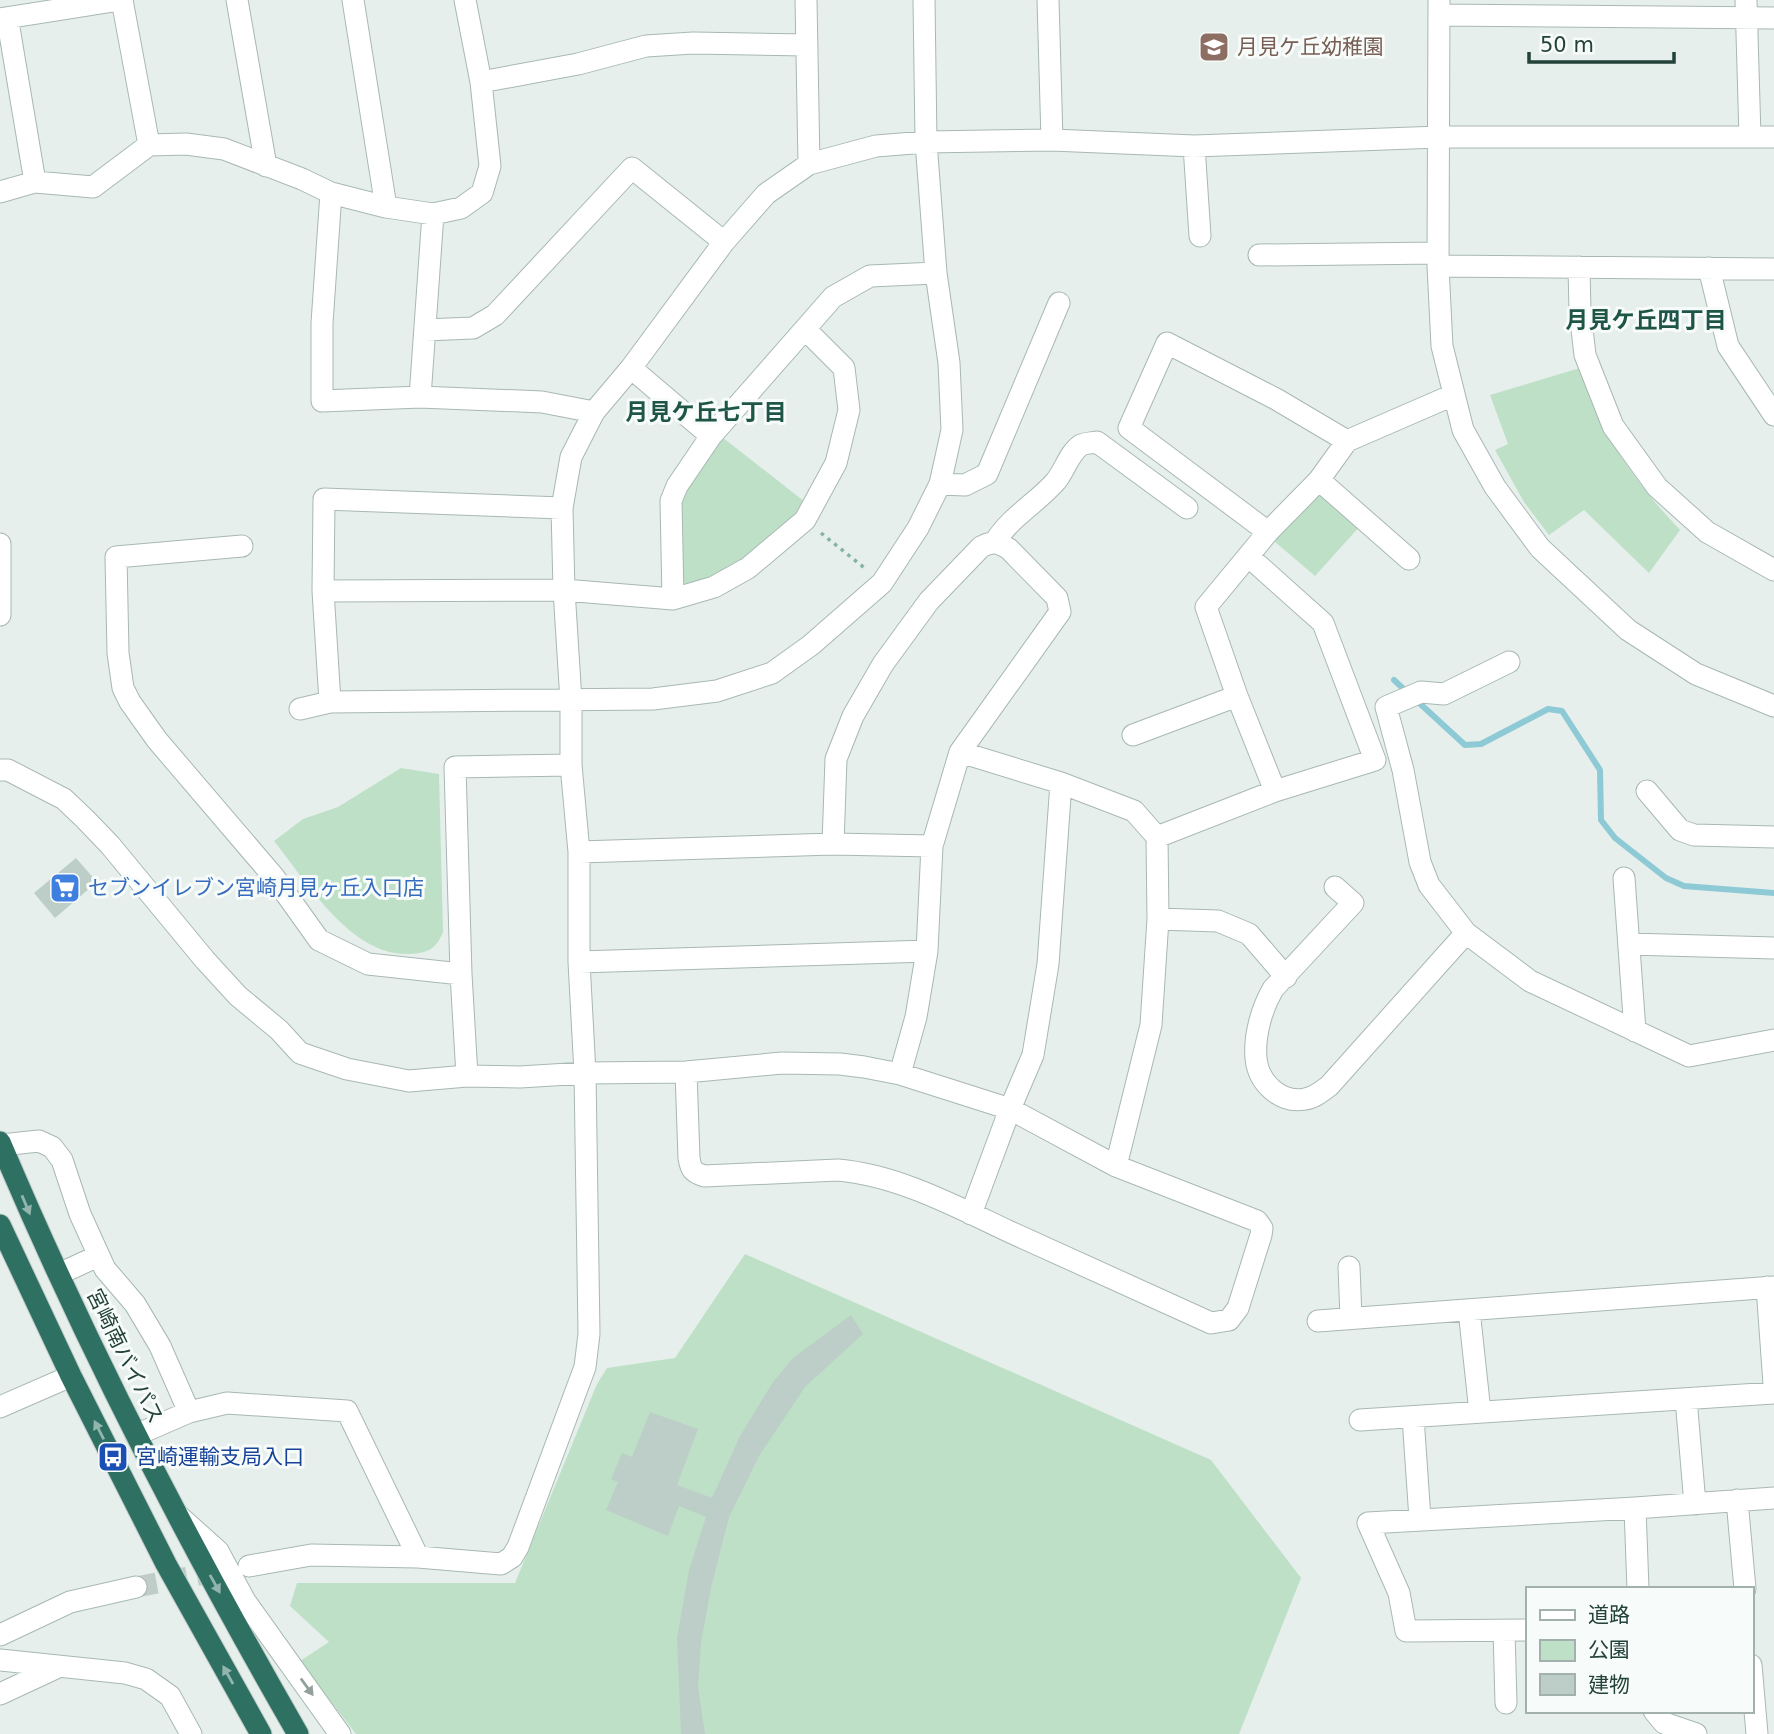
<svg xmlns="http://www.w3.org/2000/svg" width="1774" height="1734" viewBox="0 0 1774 1734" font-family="'DejaVu Sans','Noto Sans JP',sans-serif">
<rect width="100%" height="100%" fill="#e6efeb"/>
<!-- green -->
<path fill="#bee0c7" d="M 1580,368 C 1586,383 1590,400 1597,414 C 1618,458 1647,495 1680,530 L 1649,573 L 1584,510 L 1549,535 L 1524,502 L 1495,450 L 1508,444 L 1490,395 Z
M 722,437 L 805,502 C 775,538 735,572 689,586 L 679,579 L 679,503 L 685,485 Z
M 1316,493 L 1327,494 L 1361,525 L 1315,576 L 1274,541 Z
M 401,768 L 439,774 L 443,932 C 436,949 428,953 410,954 C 351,957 307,882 274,841 L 303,819 L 338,807 Z
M 745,1254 L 1211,1460 L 1301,1578 L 1239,1734 L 356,1734 L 300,1661 L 329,1642 L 290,1606 L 297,1583 L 515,1583 L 597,1384 L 607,1368 L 675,1358 Z"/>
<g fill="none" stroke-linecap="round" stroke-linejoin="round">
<!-- stream -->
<path stroke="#8dcad5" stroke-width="6" d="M 1394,680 L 1408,693
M 1416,700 L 1465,745 L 1481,744 L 1548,709 L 1562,711 L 1600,770 L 1601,820 L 1615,838 L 1666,878 L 1684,886 L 1774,893"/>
</g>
<!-- building -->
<path fill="#bdcdc7" d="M 76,858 L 97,882 L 55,918 L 34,893 Z
M 851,1315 L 863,1334 L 805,1387 L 759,1456 L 729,1517 L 711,1588 L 701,1643 L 698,1687 L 705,1734 L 681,1734 L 677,1638 L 689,1570 L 706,1517 L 679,1506 L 668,1536 L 606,1510 L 618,1482 L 611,1479 L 622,1453 L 632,1457 L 650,1412 L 698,1429 L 677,1485 L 712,1498 L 740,1436 L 773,1382 L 793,1358 Z"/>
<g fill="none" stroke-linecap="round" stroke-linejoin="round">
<!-- minor-tunnel -->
<path stroke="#bfccc8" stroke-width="21" stroke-dasharray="21 10" stroke-linecap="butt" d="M 136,1587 L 226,1570"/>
<!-- minor casing -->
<g stroke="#a8b8b2" stroke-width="23">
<path id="minor" d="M 122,0 L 149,145
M 237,0 L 266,166
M 353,0 L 386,207
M 806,0 L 809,164
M 1048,0 L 1052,140
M 1439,0 L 1438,266 L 1442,346 L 1463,430 L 1495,487 L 1540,548 L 1628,630 L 1696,674 L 1774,706
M 1746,0 L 1750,137
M 1439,15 L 1774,18
M 0,19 L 120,0
M 8,22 L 35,182
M 481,82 L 578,64 L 646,46 L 693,43 L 805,45
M 1194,146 L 1200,236
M 0,192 L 35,182 L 93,187 L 149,145 L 186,144 L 224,149 L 302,179 L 331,193 L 386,207 L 433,214 L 461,208 L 482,193 L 490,166 L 481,82 L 465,0
M 331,193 L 322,323 L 322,401 L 420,397 L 542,402 L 594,412
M 1259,255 L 1438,253
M 1438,266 L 1774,269
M 1579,267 L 1580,312 L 1585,355 L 1613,426 L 1657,487 L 1707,532 L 1774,570
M 1709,268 L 1728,346 L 1774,415
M 425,330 L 473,328 L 495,315 L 632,168 L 724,242
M 631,368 L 711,436 L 833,297 L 870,276 L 936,273
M 420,397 L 433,214
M 1319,480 L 1409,559
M 940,484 L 965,485 L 987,474 L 1059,303
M 1268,532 L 1129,428 L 1167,343 L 1276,399 L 1347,441
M 995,542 C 1010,517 1037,503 1056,481 C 1065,470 1069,453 1081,445 C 1085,443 1092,443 1097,442 L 1187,508
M 0,544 L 0,615
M 242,546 L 116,557 L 118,653 L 123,688 L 130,702 L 157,740 L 274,877 L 319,940 L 368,964 L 461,974
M 323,591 L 564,590 L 673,599 L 714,587 L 748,568 L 805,520 L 836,463 L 849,410 L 844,368 L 805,329
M 673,599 L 671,501 L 677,486 L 711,436
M 1509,662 L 1444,694 L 1421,692 L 1386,707 L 1403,770 L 1420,862 L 1429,885 L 1466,933 L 1530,981 L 1689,1056 L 1774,1040
M 330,702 L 323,591 L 324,499 L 562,508
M 300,709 L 330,702 L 653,699 L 717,691 L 772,673 L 811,645 L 882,583 L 918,528 L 940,484 L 952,430 L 949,363 L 936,273 L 926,142 L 924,0
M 1133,735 L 1237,696
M 960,752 L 1061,783 L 1134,811 L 1157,837 L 1158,919 L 1151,1025 L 1116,1166
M 0,770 L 8,770 L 64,799 L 85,819 L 110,845 L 205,960 L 238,996 L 279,1030 L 300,1053 L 347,1069 L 409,1081 L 467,1076 L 520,1077 L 585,1073 L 686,1072 L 782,1063 L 840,1064 L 864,1067 L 900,1074 L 1010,1109 L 1116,1166 L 1257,1221 L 1262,1228 L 1261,1235 L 1238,1308 L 1229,1320 L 1211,1323 C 1143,1292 1075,1261 1008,1231 C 955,1206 897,1175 838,1170 L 704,1176 C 693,1172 691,1170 689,1158 L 686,1072
M 1275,791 L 1237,696 L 1206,607 L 1268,532 L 1319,480 L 1347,441 L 1453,395
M 1647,791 L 1680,830 L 1694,835 L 1774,837
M 1157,837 L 1275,791 L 1375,760 L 1323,623 L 1248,556
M 833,844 L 836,759 L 853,716 L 883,664 L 929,601 L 981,547 C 992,541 998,542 1009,549 L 1057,598 L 1060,612 L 960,752 L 932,846 L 927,951 L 916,1017 L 900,1074
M 579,852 L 833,844 L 932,846
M 1624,878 L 1635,1031
M 1335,887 L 1353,903 L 1273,989 C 1262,1008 1254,1035 1256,1058 C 1258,1082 1280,1104 1305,1099 C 1314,1098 1322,1091 1329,1086 L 1466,933
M 1158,919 L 1218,921 L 1249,934 L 1286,977
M 1629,944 L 1774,948
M 579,962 L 927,951
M 467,1076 L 461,974 L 455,767 L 571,765
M 1,1145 L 39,1141 L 52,1147 L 62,1160 L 80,1214 L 105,1269 L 135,1304 L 160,1346 L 189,1412
M 971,1214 L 1010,1109 L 1033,1055 L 1048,964 L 1061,783
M 1349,1267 L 1351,1318
M 59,1274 L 98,1256
M 1767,1287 L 1774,1384
M 1469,1310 L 1480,1412
M 1318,1321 L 1774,1287
M 1686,1399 L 1695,1504
M 0,1407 L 71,1376
M 1413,1417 L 1420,1519
M 1360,1420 L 1774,1393
M 136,1435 L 189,1412 L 227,1403 L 347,1411 L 418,1557
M 1737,1500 L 1745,1589
M 1635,1508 L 1638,1589
M 180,1517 L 218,1551 L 245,1601 L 340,1734
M 249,1566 L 311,1555 L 418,1557 L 501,1564 L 512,1557 L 518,1547 L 585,1367 L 589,1334 L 585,1073 L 579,962 L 579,852 L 571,765 L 571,701 L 564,590 L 562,508 L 571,457 L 594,412 L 631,368 L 724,242 L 766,194 L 809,164 L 876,146 L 926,142 L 1052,140 L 1194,146 L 1439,137 L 1774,137
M 1527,1630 L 1406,1631 L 1399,1593 L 1368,1523 L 1635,1508 L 1774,1498
M 1504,1631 L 1506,1703
M 0,1635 L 70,1602 L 136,1587
M 0,1660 L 125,1673 L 146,1679 L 170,1696 L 191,1734
M 1751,1665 L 1757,1734
M 0,1694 L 58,1667
M 1654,1711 L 1664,1723 L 1696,1734"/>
</g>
<!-- highway casing -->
<g stroke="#c1cac8" stroke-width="23">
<path id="highway" d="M 0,1142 C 86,1346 188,1543 298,1734
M 0,1225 L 71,1376 L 166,1564 L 261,1734"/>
</g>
<!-- path -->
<path stroke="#85b3a5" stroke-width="3.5" stroke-dasharray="3.5 5" stroke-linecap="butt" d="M 821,533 L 867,570"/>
<!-- minor -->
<use href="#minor" stroke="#fff" stroke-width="21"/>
<!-- highway -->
<use href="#highway" stroke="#2e7062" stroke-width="21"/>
</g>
<!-- one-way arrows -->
<defs><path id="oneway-solid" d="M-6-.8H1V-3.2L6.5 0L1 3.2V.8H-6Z" transform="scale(1.75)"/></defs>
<g fill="#92b6ae">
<use href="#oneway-solid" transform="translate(26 1205) rotate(67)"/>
<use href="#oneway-solid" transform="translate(99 1430) rotate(-117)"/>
<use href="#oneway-solid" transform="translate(215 1584) rotate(61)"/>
<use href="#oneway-solid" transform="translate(228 1675) rotate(-119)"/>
</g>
<use fill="#91a09c" href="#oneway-solid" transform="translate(307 1687) rotate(54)"/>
<!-- icons -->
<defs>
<g id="school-square" transform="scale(1.575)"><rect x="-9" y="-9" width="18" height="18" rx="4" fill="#8d6e63" stroke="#f7fbf9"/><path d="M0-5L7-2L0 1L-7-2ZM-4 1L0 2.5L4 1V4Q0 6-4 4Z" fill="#fff"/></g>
<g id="supermarket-square" transform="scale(1.575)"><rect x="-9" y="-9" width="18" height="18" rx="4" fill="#3f7fe0" stroke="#f7fbf9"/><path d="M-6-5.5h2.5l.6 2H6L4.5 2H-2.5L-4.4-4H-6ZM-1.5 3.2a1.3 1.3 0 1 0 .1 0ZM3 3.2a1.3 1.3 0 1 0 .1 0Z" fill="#fff"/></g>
<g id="bus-square" transform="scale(1.575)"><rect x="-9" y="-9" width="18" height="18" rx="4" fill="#1a4fb4" stroke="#f7fbf9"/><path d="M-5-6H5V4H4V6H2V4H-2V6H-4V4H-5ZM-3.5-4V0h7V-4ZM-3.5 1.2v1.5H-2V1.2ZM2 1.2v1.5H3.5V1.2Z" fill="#fff"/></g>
</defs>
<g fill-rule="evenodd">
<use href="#school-square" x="1214" y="47"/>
<use href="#supermarket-square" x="65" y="888"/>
<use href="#bus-square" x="113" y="1457"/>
</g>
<g text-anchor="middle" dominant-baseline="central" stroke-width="6" stroke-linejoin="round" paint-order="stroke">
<!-- education labels -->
<g font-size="21" fill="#785e54" stroke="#f7fbf9" text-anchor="start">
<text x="1237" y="47">月見ケ丘幼稚園</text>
</g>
<!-- shop labels -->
<g font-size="21" fill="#366cbe" stroke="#f7fbf9" text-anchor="start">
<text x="88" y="888">セブンイレブン宮崎月見ヶ丘入口店</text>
</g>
<!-- street labels -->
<g font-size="21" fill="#23423a" stroke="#f7fbf9">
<text transform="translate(125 1356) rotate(64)">宮崎南バイパス</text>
</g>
<!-- transit labels -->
<g font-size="21" fill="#164399" stroke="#f7fbf9" text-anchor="start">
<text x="136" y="1457">宮崎運輸支局入口</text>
</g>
<!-- neighbourhood labels -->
<g font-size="23" font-weight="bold" fill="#1e5547" stroke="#f7fbf9">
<text x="1646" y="320">月見ケ丘四丁目</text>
<text x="706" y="412">月見ケ丘七丁目</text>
</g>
</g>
<!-- legend -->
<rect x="1526" y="1587" width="228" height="126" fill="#f7fbf9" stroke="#a2b1ad" stroke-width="2"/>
<rect x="1540" y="1610" width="35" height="10" fill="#ffffff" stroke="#a2b1ad" stroke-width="2"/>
<text x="1588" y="1622" font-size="21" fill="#23423a">道路</text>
<rect x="1540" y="1640" width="35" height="21" fill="#bee0c7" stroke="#a2b1ad" stroke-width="2"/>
<text x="1588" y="1657" font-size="21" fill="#23423a">公園</text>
<rect x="1540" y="1674" width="35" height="21" fill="#bdcdc7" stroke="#a2b1ad" stroke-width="2"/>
<text x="1588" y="1692" font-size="21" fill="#23423a">建物</text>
<!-- scale -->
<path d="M1529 52v10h145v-10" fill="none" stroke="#23423a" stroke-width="3.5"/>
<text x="1540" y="52" font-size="21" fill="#23423a" stroke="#f7fbf9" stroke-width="5" paint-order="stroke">50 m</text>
</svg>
